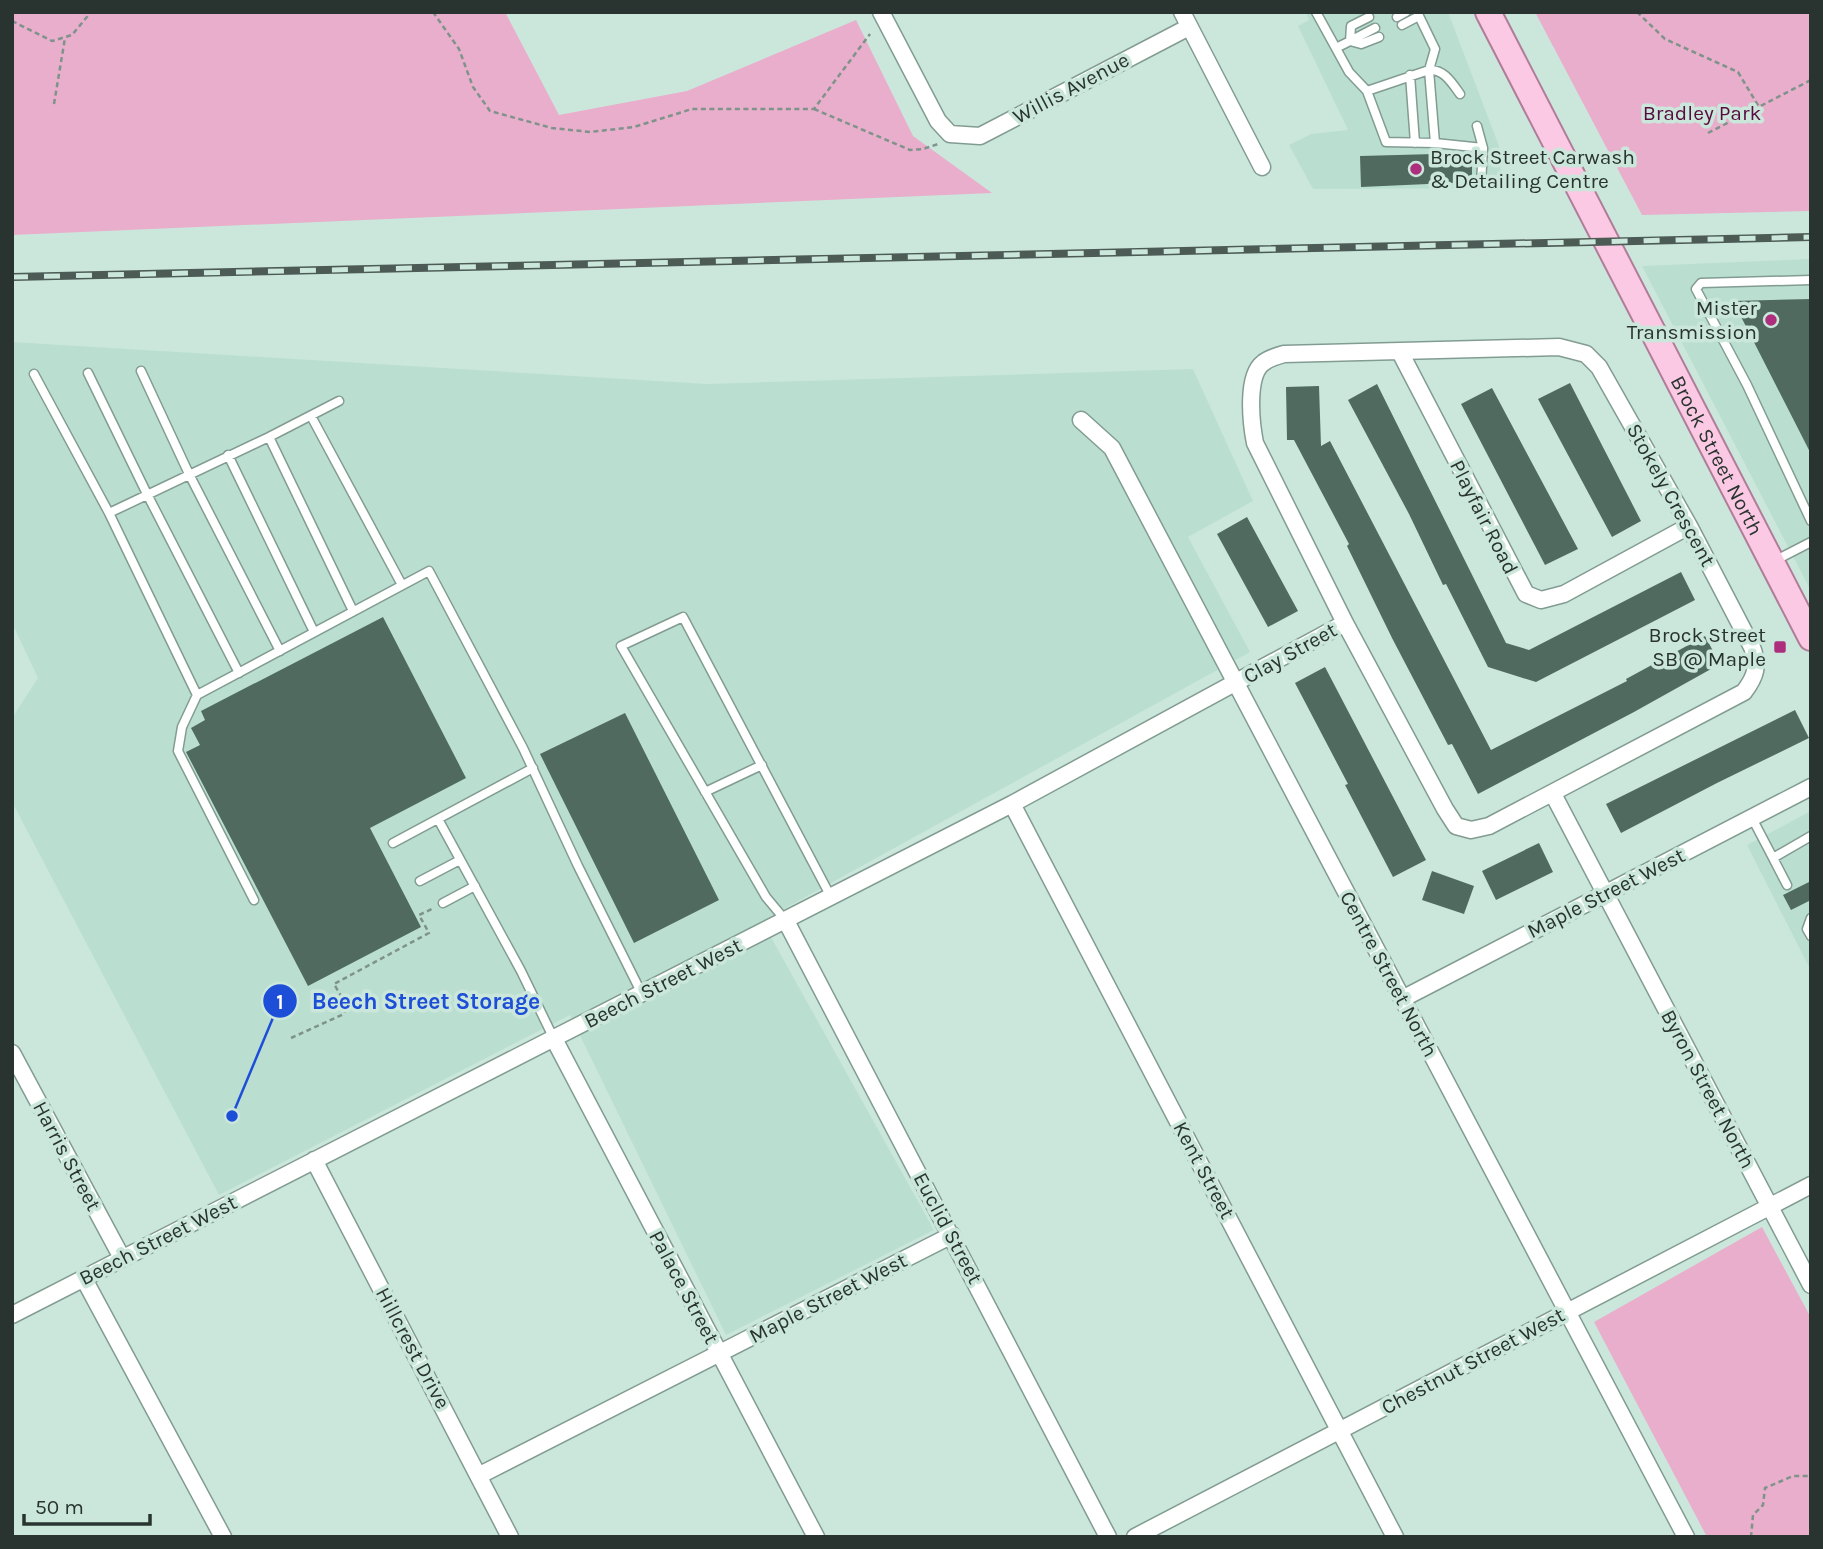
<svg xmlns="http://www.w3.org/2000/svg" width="1823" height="1549" viewBox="0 0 1823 1549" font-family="Karla,sans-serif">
<rect width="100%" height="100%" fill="#cbe7dc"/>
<!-- built -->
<path fill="#badfd0" d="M 1306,12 L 1448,12 L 1499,146 L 1502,188 L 1313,189 L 1289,145 L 1311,134 L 1348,130 L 1298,26 L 1309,20 Z
M 1811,259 L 1811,591 L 1642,266 Z
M 12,342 L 707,384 L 1193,369 L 1253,501 L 1188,537 L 1250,652 L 762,921 L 934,1230 L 726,1335 L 570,1015 L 219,1195 L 12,802 L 12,718 L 38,678 L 12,623 Z
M 1811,811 L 1811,971 L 1747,845 Z"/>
<!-- green -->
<path fill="#e8aecb" d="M 12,12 L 505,12 L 559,115 L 687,91 L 856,20 L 913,136 L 992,193 L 12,235 Z
M 1535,12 L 1811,12 L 1811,211 L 1642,215 Z
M 1762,1227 L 1811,1318 L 1811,1537 L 1707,1537 L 1594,1322 Z"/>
<!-- building -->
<path fill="#516a60" d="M 1472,153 L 1472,182 L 1361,187 L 1360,156 Z
M 1811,299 L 1811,454 L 1733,301 Z
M 1570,383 L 1641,521 L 1612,537 L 1538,399 Z
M 1377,384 L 1506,643 L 1529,650 L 1681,572 L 1695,600 L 1536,682 L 1488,667 L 1446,584 L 1443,585 L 1409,514 L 1348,400 Z
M 1319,386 L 1321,446 L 1330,441 L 1491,750 L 1627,681 L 1626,679 L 1705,636 L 1720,664 L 1634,712 L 1478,794 L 1452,744 L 1448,745 L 1392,638 L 1347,546 L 1349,544 L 1294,440 L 1287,440 L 1286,387 Z
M 1492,388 L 1578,549 L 1545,565 L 1461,404 Z
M 1247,517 L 1298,611 L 1268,627 L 1217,534 Z
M 383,617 L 466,778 L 370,828 L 421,927 L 308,986 L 186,752 L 200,745 L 191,728 L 205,720 L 201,711 Z
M 1325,667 L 1426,860 L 1393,877 L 1345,785 L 1348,784 L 1295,683 Z
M 1795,710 L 1809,738 L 1717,783 L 1621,833 L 1606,804 Z
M 625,713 L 719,900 L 634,943 L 540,754 Z
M 1539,843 L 1553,872 L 1496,900 L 1482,871 Z
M 1432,871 L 1474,886 L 1464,914 L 1422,900 Z
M 1811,881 L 1811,900 L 1791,910 L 1783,895 Z"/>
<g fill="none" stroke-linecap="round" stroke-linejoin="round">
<!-- service casing -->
<g stroke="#829c92" stroke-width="11">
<path id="service" d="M 1316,12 L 1349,72 L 1367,91 L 1429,70 L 1435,143 L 1483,148 L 1481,184
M 1397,17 L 1406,12
M 1402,25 L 1419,16 L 1435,49 L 1429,70 C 1444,69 1452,83 1460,94
M 1350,41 L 1351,26 L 1369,17
M 1350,41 L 1375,28
M 1336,48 L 1350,41 L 1361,44 L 1379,37
M 1410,75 L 1415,143
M 1367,91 L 1386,142 L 1435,143
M 1477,126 L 1483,148
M 1811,280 L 1701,283 L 1696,289 L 1747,385 L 1811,521
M 141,371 L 189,474 L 280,651
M 88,373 L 147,494 L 239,673
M 34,374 L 109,513 L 197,695 L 429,571 L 523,748 L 578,866 L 642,994
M 311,416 L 402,585
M 269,437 L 353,611
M 228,455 L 314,632
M 109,513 L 269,437 L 339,401
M 1776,560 L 1811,542
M 197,695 L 182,727 L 178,751 L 254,900
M 705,792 L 762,765
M 1752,818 L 1773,858 L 1811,836
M 438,819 L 521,971 L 553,1037
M 393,843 L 533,768
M 1773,858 L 1787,885
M 420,881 L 460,860
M 443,903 L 475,886
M 1811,918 L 1807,929 L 1811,936
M 786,921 L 766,897 L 621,646 L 683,617 L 831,897"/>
</g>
<!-- minor casing -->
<g stroke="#829c92" stroke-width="19">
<path id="minor" d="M 881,12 L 938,121 L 950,134 L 980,136 L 1189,27
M 1182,12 L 1262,167
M 1559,347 L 1586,354 L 1599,367 L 1689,526 L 1752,647 C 1759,666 1756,676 1744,692 L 1489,826 L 1471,830 L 1456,826 L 1445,809 L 1345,623 L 1255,443 C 1251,423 1246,376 1263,363 C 1269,358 1277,356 1284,354 Z
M 1400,352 L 1526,594 L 1541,600 L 1564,594 L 1689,526
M 1081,420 L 1112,448 L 1686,1537
M 1553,794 L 1811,1285
M 1012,804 L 1395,1537
M 786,921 L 1108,1537
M 1402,999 L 1811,787
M 553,1037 L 816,1537
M 12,1053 L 122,1258
M 314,1160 L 510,1537
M 84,1279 L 223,1537
M 12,1315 L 1012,804 L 1345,623
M 480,1475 L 952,1235
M 1135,1537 L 1811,1185"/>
</g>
<!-- primary casing -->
<g stroke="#b07d99" stroke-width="28">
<g id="primary">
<path id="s1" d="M 1488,12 L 1811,638"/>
</g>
</g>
<!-- path -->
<path stroke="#7f938b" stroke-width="2.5" stroke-dasharray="5 3.5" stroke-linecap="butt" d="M 433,12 L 459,49 L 473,87 L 490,111 L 552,128 L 590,132 L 634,127 L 692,109 L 814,109 L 870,34
M 1637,12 L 1665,39 L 1738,72 L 1759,107
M 12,21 L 52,41 L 72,35 L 91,12
M 54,104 L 65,38
M 814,109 L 910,150 L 923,149 L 938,144
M 1708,133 L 1811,80
M 291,1038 L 344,1014 L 347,1006 L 334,984 L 429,933 L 419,915 L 434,908
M 1751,1537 L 1753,1515 L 1763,1505 L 1765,1488 L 1793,1476 L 1811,1476"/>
<!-- service -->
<use href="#service" stroke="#fff" stroke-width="8"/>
<!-- minor -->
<use href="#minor" stroke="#fff" stroke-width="16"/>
<!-- primary -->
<use href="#primary" stroke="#fbc9e3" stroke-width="24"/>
<!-- rail casing -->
<g stroke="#4c5b55" stroke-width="8">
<path id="rail" d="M 12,277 L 1811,237"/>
</g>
<!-- rail -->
<use href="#rail" stroke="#cbe7dc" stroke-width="5" stroke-dasharray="16" stroke-linecap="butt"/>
</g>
<!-- markers -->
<g fill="#ad2e7c" stroke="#cbe7dc" stroke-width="2.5">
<circle cx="1416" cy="169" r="7"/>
<circle cx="1771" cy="320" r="7"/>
<rect x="1773" y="640" width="14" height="14" rx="3.5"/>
</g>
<g text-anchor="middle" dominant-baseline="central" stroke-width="7" stroke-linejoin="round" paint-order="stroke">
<!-- street labels -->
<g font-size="21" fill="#293430" stroke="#cbe7dc">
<text transform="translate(1071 88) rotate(-28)">Willis Avenue</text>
<text stroke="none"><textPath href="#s1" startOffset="499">Brock Street North</textPath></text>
<text transform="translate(1671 495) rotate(61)">Stokely Crescent</text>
<text transform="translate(1484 517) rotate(63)">Playfair Road</text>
<text transform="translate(1290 653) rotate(-29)">Clay Street</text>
<text transform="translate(1606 893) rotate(-27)">Maple Street West</text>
<text transform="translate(1389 974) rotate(62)">Centre Street North</text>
<text transform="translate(663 983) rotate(-27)">Beech Street West</text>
<text transform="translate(1708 1089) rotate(62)">Byron Street North</text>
<text transform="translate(67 1156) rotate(62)">Harris Street</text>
<text transform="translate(1204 1170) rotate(62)">Kent Street</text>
<text transform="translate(948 1228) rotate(62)">Euclid Street</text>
<text transform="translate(158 1240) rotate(-27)">Beech Street West</text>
<text transform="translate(684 1287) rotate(62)">Palace Street</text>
<text transform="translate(828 1298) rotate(-27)">Maple Street West</text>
<text transform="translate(413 1348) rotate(62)">Hillcrest Drive</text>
<text transform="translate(1473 1361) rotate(-28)">Chestnut Street West</text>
</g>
<!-- park labels -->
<g font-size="21" fill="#590b3d" stroke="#cbe7dc">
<text x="1702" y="113">Bradley Park</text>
</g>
<!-- poi labels -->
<g font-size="21" fill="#293430" stroke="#cbe7dc" text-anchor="end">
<text x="1430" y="157" text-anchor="start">Brock Street Carwash<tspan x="1430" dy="24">&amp; Detailing Centre</tspan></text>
<text x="1757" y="308">Mister<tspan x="1757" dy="24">Transmission</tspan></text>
<text x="1766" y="635">Brock Street<tspan x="1766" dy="24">SB @ Maple</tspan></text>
</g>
</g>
<!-- callouts -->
<path fill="none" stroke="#1d4ed8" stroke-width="2.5" d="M232 1116L280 1001"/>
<g fill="#1d4ed8" stroke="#cbe7dc" stroke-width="2.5">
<circle cx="232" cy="1116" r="7"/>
<circle cx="280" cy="1001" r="18"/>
</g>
<g font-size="21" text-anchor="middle" font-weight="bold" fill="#fff">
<text x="280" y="1009">1</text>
</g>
<g font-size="23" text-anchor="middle" font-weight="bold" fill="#1d4ed8" stroke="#cbe7dc" stroke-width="7" stroke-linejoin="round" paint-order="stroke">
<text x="426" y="1009">Beech Street Storage</text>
</g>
<!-- border -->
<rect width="1823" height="1549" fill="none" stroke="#293430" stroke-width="28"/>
<!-- scale -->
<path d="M24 1514v10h126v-10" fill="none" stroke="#293430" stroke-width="3.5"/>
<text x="35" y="1514" font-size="21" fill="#293430" stroke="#cbe7dc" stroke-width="5" paint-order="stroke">50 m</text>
</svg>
